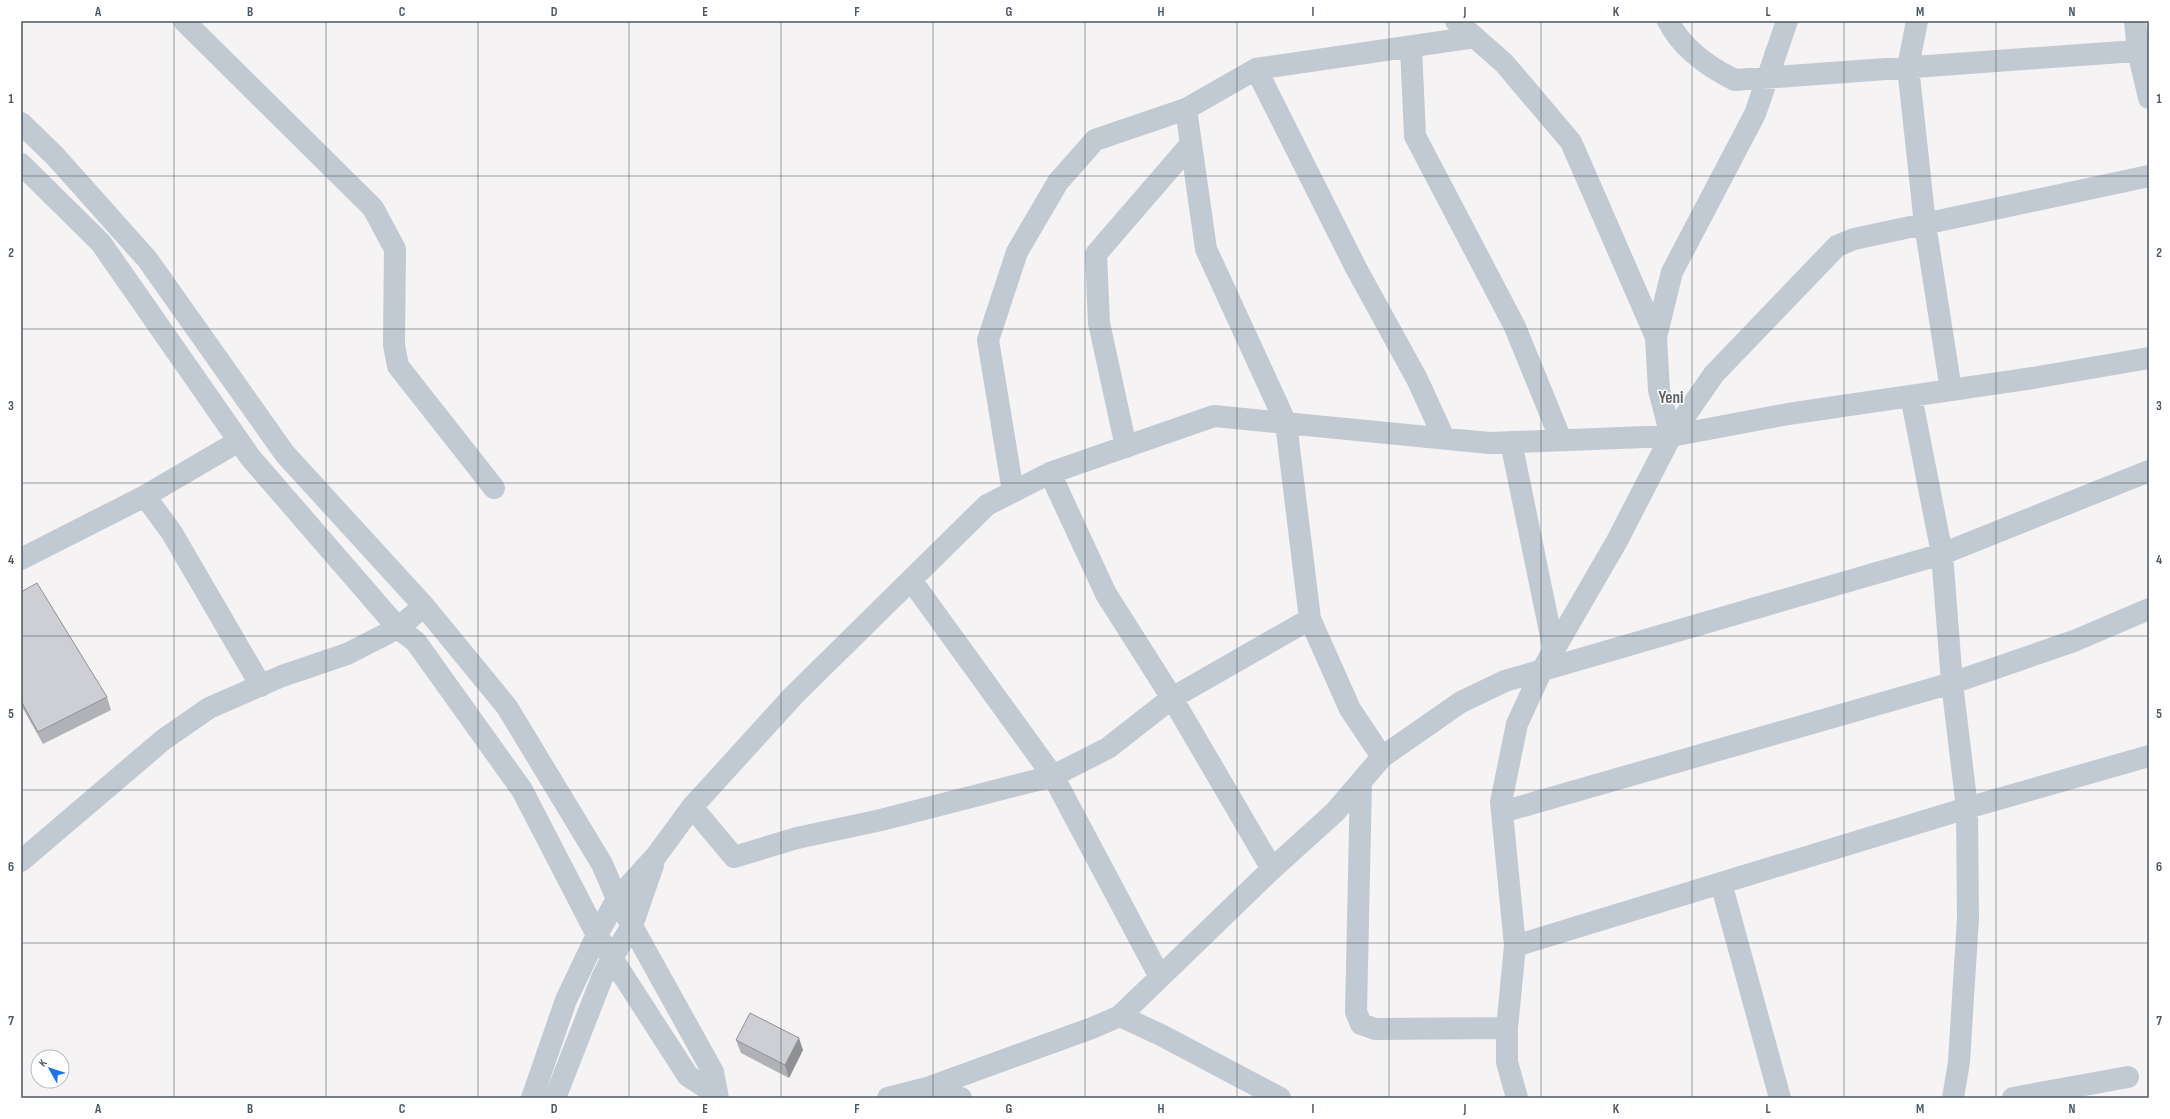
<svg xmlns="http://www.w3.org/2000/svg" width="2170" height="1119" viewBox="0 0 2170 1119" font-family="'Sofia Sans Condensed',sans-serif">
<rect width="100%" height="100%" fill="#f5f3f3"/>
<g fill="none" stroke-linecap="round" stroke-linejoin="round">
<!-- minor -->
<path stroke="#c1cad2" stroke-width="22" d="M 184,21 L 373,208 L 395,249 L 394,345 L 398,366 L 494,488
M 1456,21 L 1504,63 L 1571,142 L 1656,337
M 1668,21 C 1682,48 1708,67 1735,80 L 2149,50
M 1917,21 L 1908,67 L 1925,224 L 1951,390
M 2135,21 L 2138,51 L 2149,98
M 1411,47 L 1415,136 L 1515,327 L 1561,440
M 1256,69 L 1356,268 L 1417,379 L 1444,438
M 1186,109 L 1206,249 L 1286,423 L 1310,619 L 1350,709 L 1382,757
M 21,123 L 55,156 L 147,259 L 285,454 L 424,606 L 507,707 L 602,864 L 617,899 L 713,1072 L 718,1098
M 21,164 L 101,243 L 250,457 L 398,628 L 416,642 L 522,790 L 597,935 L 688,1076 L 716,1094
M 1911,396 L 1942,554 L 1952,683 L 1967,808 L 1968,918 L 1959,1062 L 1953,1098
M 1671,436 L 1659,390 L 1656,337 L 1672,272 L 1755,114 L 1787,21
M 1511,442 L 1554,651
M 1126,447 L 1099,323 L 1096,254 L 1191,144
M 1050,473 L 1106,594 L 1172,698 L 1272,869
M 1013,492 L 988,340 L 1017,252 L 1058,182 L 1095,140 L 1186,109 L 1256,69 L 1475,37
M 145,496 L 172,533 L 261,686
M 21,559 L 145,496 L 239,441
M 911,580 L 1053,776 L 1160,977
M 1361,782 L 1356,1012 L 1361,1024 L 1375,1029 L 1507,1028
M 692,807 L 734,857 L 797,838 L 881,820 L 1053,776 L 1108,748 L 1172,698 L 1310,619
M 1502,812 L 1952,683 L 2074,641 L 2149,609
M 21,861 L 163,740 L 209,708 L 282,676 L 347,654 L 398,628 L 424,606
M 1721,883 L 1780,1098
M 1515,946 L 1967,808 L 2149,756
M 1120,1016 L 1161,1035 L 1280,1098
M 927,1088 L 1092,1028 L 1120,1016 L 1272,869 L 1335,812 L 1382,757 L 1461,702 L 1505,681 L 1942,554 L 2149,471
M 532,1098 L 566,1000 L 597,935 L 617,899 L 656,856 L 692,807 L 794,695 L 987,505 L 1050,473 L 1214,416 L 1489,443 L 1671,436 L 1788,414 L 2033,378 L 2149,358
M 555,1098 L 602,978 L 612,958 L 632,926 L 653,865
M 888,1098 L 927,1088 L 961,1098
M 1517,1098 L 1507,1062 L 1507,1028 L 1515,946 L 1501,802 L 1517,724 L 1541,672 L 1617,541 L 1671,436 L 1714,374 L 1837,246 L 1854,239 L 2149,176
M 2013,1098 L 2128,1077"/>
</g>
<!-- wall -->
<path fill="#b0b2b7" d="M 21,592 L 107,697 L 111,710 L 43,744 L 21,705 Z
M 736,1040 L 803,1050 L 789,1078 L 741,1053 Z"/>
<!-- shaded-wall -->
<path fill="#909195" d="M 799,1038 L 803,1050 L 789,1078 L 785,1065 Z"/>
<!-- building -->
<path fill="#cdcfd5" stroke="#909195" d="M 37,583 L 107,697 L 38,732 L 21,701 L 21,592 Z
M 750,1013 L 799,1038 L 785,1065 L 736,1040 Z"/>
<!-- grid -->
<path fill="none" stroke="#4a5661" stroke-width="1" stroke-opacity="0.55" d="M 174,21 L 174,1098M 326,21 L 326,1098M 478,21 L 478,1098M 629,21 L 629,1098M 781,21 L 781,1098M 933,21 L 933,1098M 1085,21 L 1085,1098M 1237,21 L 1237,1098M 1389,21 L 1389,1098M 1541,21 L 1541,1098M 1692,21 L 1692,1098M 1844,21 L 1844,1098M 1996,21 L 1996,1098M 21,176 L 2149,176M 21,329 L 2149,329M 21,483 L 2149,483M 21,636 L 2149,636M 21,790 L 2149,790M 21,943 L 2149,943"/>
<g text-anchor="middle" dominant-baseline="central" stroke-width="3" stroke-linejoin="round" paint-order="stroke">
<!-- district labels -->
<g font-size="17" font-weight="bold" fill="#5f6368" stroke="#fff">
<text x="1671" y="398">Yeni</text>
</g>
</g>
<!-- border -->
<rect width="2170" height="1119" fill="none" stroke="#ffffff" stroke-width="44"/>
<!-- north arrow -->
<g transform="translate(50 1069) rotate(309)"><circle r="19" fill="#ffffff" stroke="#b7bbc0"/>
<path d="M0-3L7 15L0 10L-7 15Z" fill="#1a73e8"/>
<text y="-6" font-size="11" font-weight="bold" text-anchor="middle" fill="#4a5661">K</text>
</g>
<rect x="22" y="22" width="2126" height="1075" fill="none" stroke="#4a5661" stroke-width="1.5"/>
<g font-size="13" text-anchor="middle" font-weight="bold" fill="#4a5661">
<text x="98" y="16">A</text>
<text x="250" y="16">B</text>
<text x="402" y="16">C</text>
<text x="554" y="16">D</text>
<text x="705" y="16">E</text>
<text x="857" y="16">F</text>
<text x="1009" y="16">G</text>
<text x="1161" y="16">H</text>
<text x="1313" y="16">I</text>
<text x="1465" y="16">J</text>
<text x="1616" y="16">K</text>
<text x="1768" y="16">L</text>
<text x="1920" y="16">M</text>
<text x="2072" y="16">N</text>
<text x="11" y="103">1</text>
<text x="2159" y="103">1</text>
<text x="11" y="257">2</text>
<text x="2159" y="257">2</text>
<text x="11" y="410">3</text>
<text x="2159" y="410">3</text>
<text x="11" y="564">4</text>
<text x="2159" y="564">4</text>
<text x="11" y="718">5</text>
<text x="2159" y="718">5</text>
<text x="11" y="871">6</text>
<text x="2159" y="871">6</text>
<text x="11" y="1025">7</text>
<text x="2159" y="1025">7</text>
<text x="98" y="1113">A</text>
<text x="250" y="1113">B</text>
<text x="402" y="1113">C</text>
<text x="554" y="1113">D</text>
<text x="705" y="1113">E</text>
<text x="857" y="1113">F</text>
<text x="1009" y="1113">G</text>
<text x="1161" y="1113">H</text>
<text x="1313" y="1113">I</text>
<text x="1465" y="1113">J</text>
<text x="1616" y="1113">K</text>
<text x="1768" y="1113">L</text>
<text x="1920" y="1113">M</text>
<text x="2072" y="1113">N</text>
</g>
</svg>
